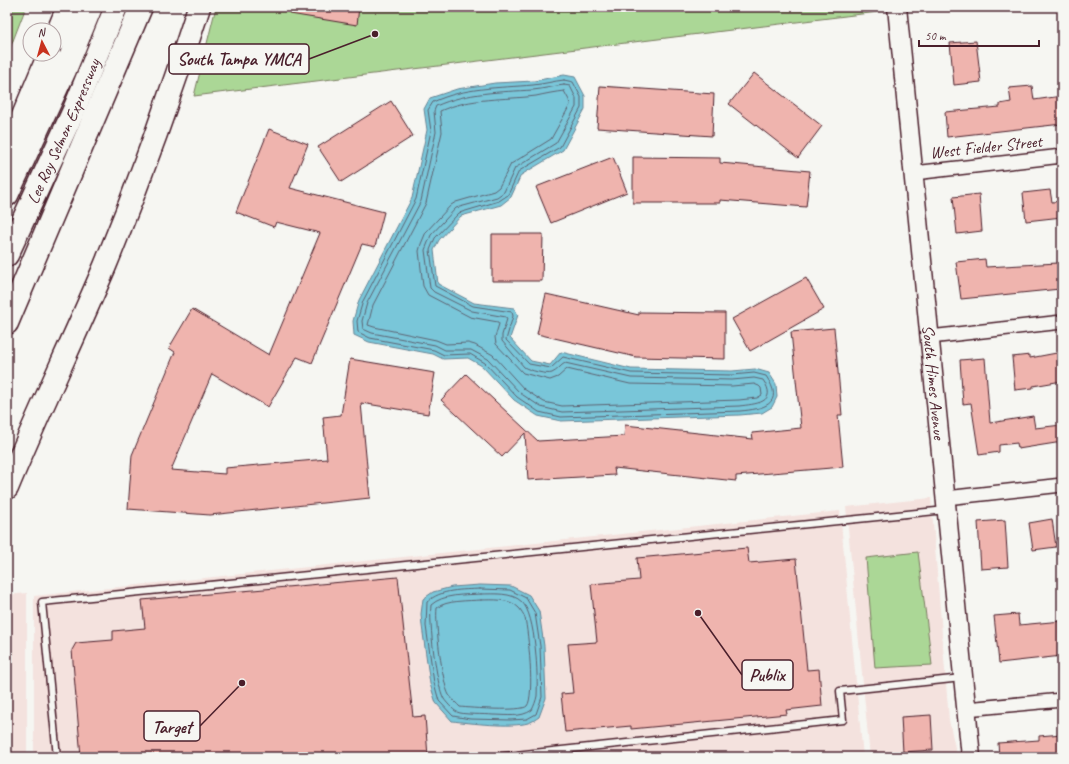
<svg xmlns="http://www.w3.org/2000/svg" width="1069" height="764" viewBox="0 0 1069 764" font-family="Caveat,sans-serif">
<rect width="100%" height="100%" fill="#f6f6f2"/>
<filter id="ink" filterUnits="userSpaceOnUse"><feTurbulence type="fractalNoise" baseFrequency=".025" numOctaves="2"/><feDisplacementMap in="SourceGraphic" scale="8" xChannelSelector="R" yChannelSelector="G"/><feConvolveMatrix kernelMatrix="1 2 1 2 8 2 1 2 1" color-interpolation-filters="sRGB"/></filter>
<g filter="url(#ink)">
<!-- built -->
<path fill="#f4e2de" d="M 931,498 L 949,720 L 957,757 L 870,757 L 846,507 Z
M 840,511 L 863,757 L 34,757 L 34,596 Z
M 27,593 L 27,757 L 7,757 L 7,595 Z"/>
<!-- green -->
<path fill="#abd796" stroke="#7a7b60" d="M 7,7 L 26,7 L 9,51 L 7,53 Z
M 216,7 L 878,7 L 878,12 L 194,96 Z
M 918,552 L 932,665 L 875,668 L 866,558 Z"/>
<!-- water -->
<path fill="#79c6d9" stroke="#668393" d="M 564,75 L 575,77 L 585,96 L 585,109 L 563,150 L 521,175 L 511,197 L 501,205 L 461,216 L 439,240 L 434,250 L 438,284 L 474,303 L 514,308 L 518,315 L 510,338 L 531,361 L 550,365 L 561,352 L 631,369 L 732,371 L 755,369 L 769,373 L 776,384 L 777,397 L 772,407 L 762,413 L 740,415 L 561,421 L 538,416 L 514,400 L 482,366 L 468,358 L 443,359 L 433,354 L 369,342 L 354,335 L 353,321 L 359,300 L 412,198 L 427,130 L 424,109 L 430,98 L 457,89 L 495,83 L 534,81 Z
M 480,585 L 511,586 L 529,595 L 539,611 L 544,646 L 546,698 L 539,717 C 536,719 532,722 528,723 C 511,728 470,723 452,721 L 436,703 L 430,684 L 422,626 L 421,614 L 423,599 L 433,592 L 452,587 Z"/>
<g fill="none" stroke-linecap="round" stroke-linejoin="round">
<!-- shore -->
<path stroke="#5d6271" stroke-width="1" d="M 564,80 L 573,82 L 581,97 L 581,108 L 560,147 L 519,171 L 508,195 L 499,201 L 459,213 L 435,238 L 430,250 L 435,286 L 473,306 L 512,312 L 513,316 L 506,340 L 529,364 L 551,368 L 563,357 L 631,373 L 732,375 L 754,373 L 766,376 C 786,405 762,409 740,411 L 561,417 L 539,412 L 517,397 L 485,363 L 470,354 L 444,355 L 434,350 L 370,338 L 358,332 L 357,321 L 363,301 L 416,199 L 431,131 L 428,110 L 433,102 C 465,87 499,88 533,85 C 544,84 554,81 564,80 Z
M 564,85 L 570,86 L 576,98 L 576,107 L 556,143 L 515,168 L 504,192 L 497,197 L 456,208 L 431,235 L 425,250 L 430,288 L 434,292 L 472,311 L 506,317 L 507,319 L 502,335 L 502,341 L 524,367 C 528,370 547,375 552,373 C 557,371 561,365 565,363 L 631,378 L 732,380 L 754,378 L 763,380 C 779,403 755,404 739,406 L 562,412 L 541,407 L 520,393 L 488,359 L 471,350 L 445,350 L 435,345 L 372,333 L 363,329 L 362,321 L 367,303 L 421,201 L 436,132 L 434,111 L 436,106 C 467,92 500,92 533,90 C 544,89 554,86 564,85 Z
M 564,91 L 569,100 L 570,105 L 551,139 L 511,164 L 499,187 L 494,191 L 456,202 L 451,205 L 426,232 L 421,244 L 419,251 L 423,286 L 428,295 L 470,317 L 498,322 L 499,324 L 495,337 L 496,344 L 523,373 L 550,380 L 558,377 L 567,369 L 630,384 L 732,386 L 754,384 L 759,386 L 761,388 L 762,395 L 757,398 L 739,400 L 562,406 L 544,402 L 524,389 L 493,355 L 475,345 L 468,343 L 446,344 L 436,340 L 374,327 L 368,325 L 373,305 L 426,203 L 442,132 L 440,111 C 471,97 504,100 536,96 C 545,94 555,92 564,91 Z
M 480,589 L 510,590 L 526,598 L 535,613 L 540,646 L 542,697 L 536,714 L 527,719 L 511,720 L 470,719 L 453,716 L 439,701 L 434,683 L 426,626 L 427,602 C 441,589 462,590 480,589 Z
M 481,594 C 494,594 512,592 522,602 C 536,615 538,677 537,696 C 536,701 534,706 532,710 C 521,718 506,715 493,715 C 485,714 463,715 457,712 C 453,710 446,702 444,699 C 436,685 429,622 431,605 C 443,594 465,595 481,594 Z
M 481,600 C 492,600 510,598 519,608 C 521,610 524,615 525,618 C 528,632 535,696 527,706 C 522,712 469,708 460,707 C 457,704 452,699 449,695 C 442,683 435,623 437,608 C 446,600 469,601 481,600 Z"/>
</g>
<!-- building -->
<path fill="#efb4ae" stroke="#4a1f2b" d="M 291,7 L 359,7 L 357,25 L 290,14 Z
M 976,41 L 981,82 L 954,85 L 950,43 Z
M 754,73 L 822,126 L 798,158 L 729,104 Z
M 600,86 L 714,94 L 712,136 L 597,128 Z
M 1032,86 L 1034,100 L 1062,96 L 1062,124 L 947,137 L 945,112 L 1000,107 L 1000,104 L 1011,102 L 1009,88 Z
M 391,101 L 413,136 L 341,182 L 318,147 Z
M 269,129 L 308,144 L 290,188 L 384,212 L 375,247 L 362,244 L 312,363 L 297,357 L 268,407 L 212,374 L 171,470 L 225,474 L 225,468 L 327,459 L 323,417 L 341,415 L 350,359 L 435,373 L 428,414 L 361,403 L 370,498 L 210,515 L 128,509 L 132,455 L 175,352 L 169,348 L 192,309 L 269,355 L 320,233 L 276,222 L 274,227 L 236,212 Z
M 613,157 L 627,192 L 551,223 L 536,187 Z
M 633,157 L 720,158 L 720,163 L 810,171 L 806,207 L 720,200 L 720,203 L 633,203 Z
M 1050,190 L 1052,202 L 1062,201 L 1062,217 L 1026,221 L 1023,193 Z
M 979,194 L 982,231 L 957,234 L 953,197 Z
M 492,234 L 543,234 L 542,281 L 492,281 Z
M 985,259 L 986,267 L 1058,263 L 1060,289 L 961,299 L 956,262 Z
M 806,278 L 824,309 L 750,351 L 732,319 Z
M 546,294 L 639,315 L 639,312 L 725,313 L 725,359 L 636,357 L 537,334 Z
M 834,328 L 842,415 L 838,415 L 843,467 L 736,476 L 736,481 L 614,468 L 615,475 L 528,480 L 525,433 L 502,457 L 441,400 L 466,374 L 538,441 L 624,436 L 625,425 L 753,439 L 752,433 L 801,428 L 791,332 Z
M 1062,352 L 1062,381 L 1033,386 L 1033,388 L 1015,390 L 1012,357 L 1030,355 L 1030,358 Z
M 985,358 L 990,423 L 1033,416 L 1035,428 L 1062,425 L 1062,442 L 1018,449 L 1017,443 L 999,445 L 999,452 L 979,455 L 971,403 L 963,404 L 960,360 Z
M 1052,519 L 1056,547 L 1033,550 L 1029,523 Z
M 1005,520 L 1008,567 L 981,569 L 978,522 Z
M 747,548 L 749,563 L 796,559 L 807,670 L 819,669 L 822,706 L 786,710 L 787,714 L 631,729 L 631,726 L 565,732 L 561,694 L 573,693 L 568,644 L 597,642 L 591,584 L 639,580 L 637,558 Z
M 398,577 L 413,717 L 425,716 L 428,757 L 81,757 L 72,650 L 76,643 L 113,640 L 113,631 L 145,628 L 142,600 Z
M 1018,614 L 1019,625 L 1062,621 L 1062,656 L 999,663 L 994,616 Z
M 931,715 L 933,750 L 903,752 L 901,717 Z
M 1062,734 L 1062,757 L 999,757 L 998,743 L 1039,740 L 1039,736 Z"/>
<g fill="none" stroke-linecap="round" stroke-linejoin="round">
<!-- lane casing -->
<g stroke="#4a1f2b" stroke-width="9">
<path id="lane" d="M 57,757 L 42,602 L 946,510
M 496,757 L 843,720 L 840,691 L 962,678"/>
</g>
<!-- street casing -->
<g stroke="#4a1f2b" stroke-width="16">
<path id="street" d="M 914,173 L 1062,156
M 930,337 L 1062,322
M 946,498 L 1062,485
M 966,709 L 1062,700"/>
</g>
<!-- secondary casing -->
<g stroke="#4a1f2b" stroke-width="21">
<g id="secondary">
<path id="s1" d="M 897,7 L 971,757"/>
</g>
</g>
<!-- highway casing -->
<g stroke="#4a1f2b" stroke-width="25">
<g id="highway">
<path d="M 54,41 L 68,7"/>
<path d="M 7,154 L 49,54"/>
<path d="M 7,195 L 65,70 L 91,7"/>
<path id="s2" d="M 7,255 L 74,110 L 116,7"/>
<path d="M 7,323 L 141,7"/>
<path d="M 7,488 C 38,413 73,341 105,266 C 140,181 171,95 199,7"/>
</g>
</g>
<!-- lane -->
<use href="#lane" stroke="#f6f6f2" stroke-width="6"/>
<!-- street -->
<use href="#street" stroke="#f6f6f2" stroke-width="13"/>
<!-- secondary -->
<use href="#secondary" stroke="#f6f6f2" stroke-width="18"/>
<!-- highway -->
<use href="#highway" stroke="#f6f6f2" stroke-width="22"/>
</g>
</g>
<g text-anchor="middle" dominant-baseline="central" stroke-width="4" stroke-linejoin="round" paint-order="stroke">
<!-- street labels -->
<g font-size="17" fill="#4a1f2b" stroke="#f6f6f2">
<text stroke="none"><textPath href="#s2" startOffset="136">Lee Roy Selmon Expressway</textPath></text>
<text transform="translate(986 147) rotate(-6)">West Fielder Street</text>
<text stroke="none"><textPath href="#s1" startOffset="377">South Himes Avenue</textPath></text>
</g>
</g>
<!-- callouts -->
<path fill="none" stroke="#4a1f2b" stroke-width="1.5" d="M375 34L309 59M698 613L742 675M242 683L200 726"/>
<g fill="#4a1f2b" stroke="#f6f6f2" stroke-width="1.5">
<circle cx="375" cy="34" r="4"/>
<circle cx="698" cy="613" r="4"/>
<circle cx="242" cy="683" r="4"/>
</g>
<g fill="#f6f6f2" stroke="#4a1f2b" stroke-width="1.5">
<rect x="169" y="44" width="140" height="30" rx="4"/>
<rect x="742" y="660" width="51" height="30" rx="4"/>
<rect x="144" y="711" width="56" height="30" rx="4"/>
</g>
<g font-size="18" text-anchor="middle" font-weight="bold" fill="#4a1f2b">
<text x="239" y="65">South Tampa YMCA</text>
<text x="767" y="681">Publix</text>
<text x="172" y="733">Target</text>
</g>
<!-- margin -->
<rect width="1069" height="764" fill="none" stroke="#f6f6f2" stroke-width="24"/>
<rect x="12" y="12" width="1045" height="740" fill="none" stroke="#4a1f2b" stroke-width="1.5" filter="url(#ink)"/>
<!-- north arrow -->
<g transform="translate(42 42) rotate(354)"><circle r="19" fill="#f6f6f2" stroke="#b1a0a2"/>
<path d="M0-3L7 15L0 10L-7 15Z" fill="#c8321e"/>
<text y="-6" font-size="11" font-weight="bold" text-anchor="middle" fill="#4a1f2b">N</text>
</g>
<!-- scale -->
<path d="M919 40v6h120v-6" fill="none" stroke="#4a1f2b" stroke-width="2"/>
<text x="925" y="40" font-size="12" fill="#4a1f2b" stroke="#f6f6f2" stroke-width="3" paint-order="stroke">50 m</text>
</svg>
